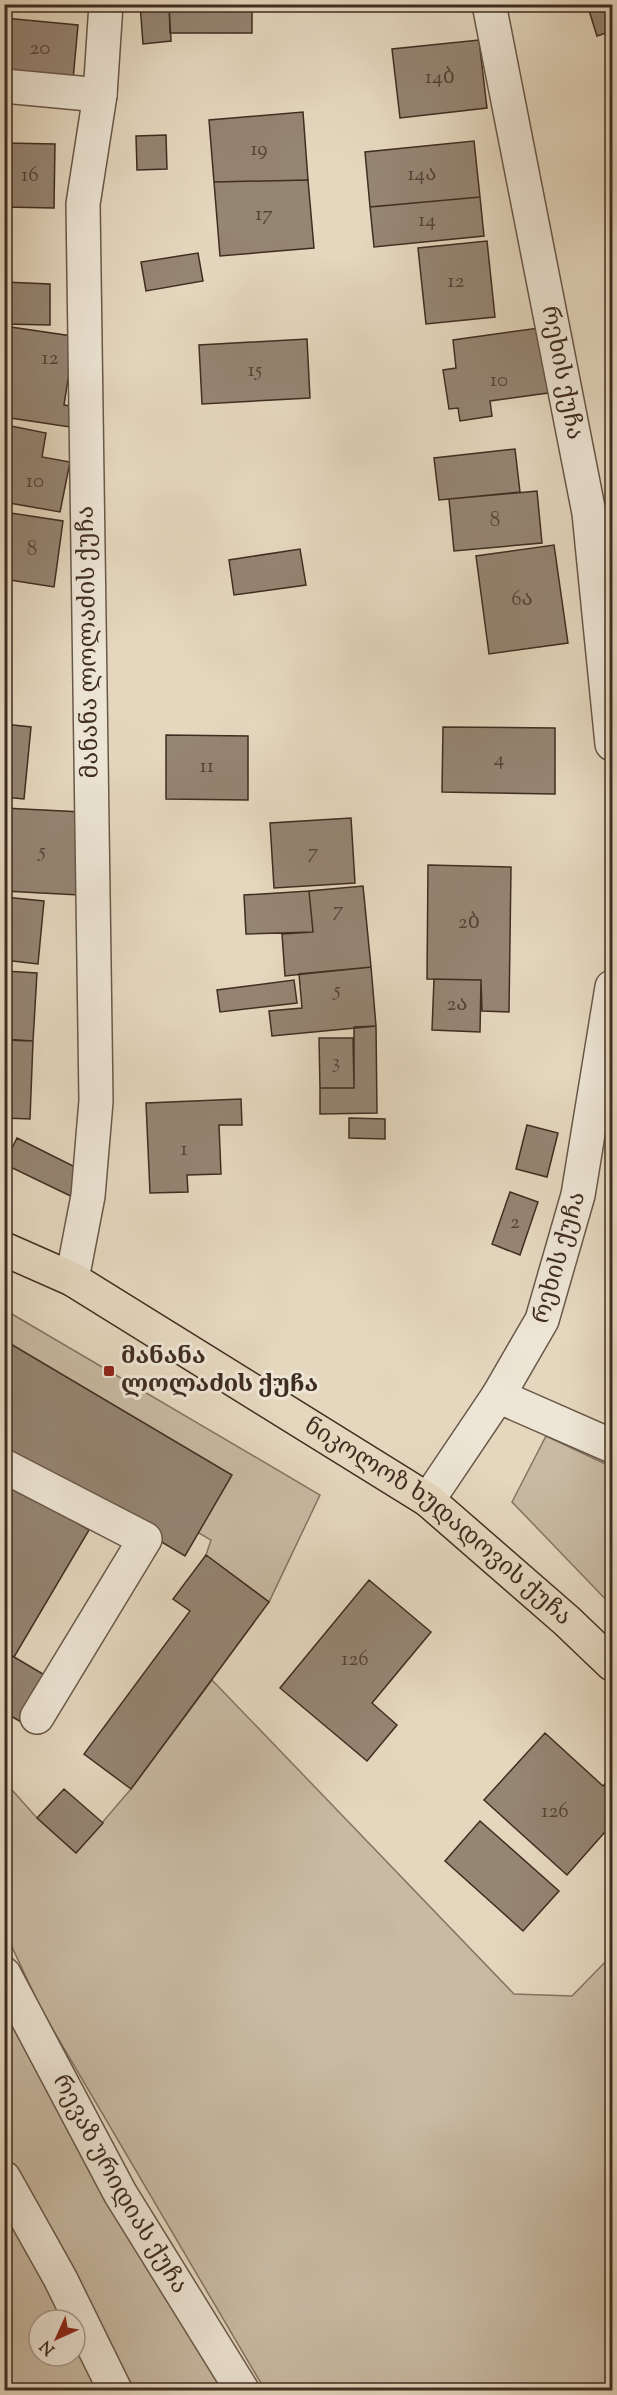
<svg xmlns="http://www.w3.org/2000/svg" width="617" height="2395" viewBox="0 0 617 2395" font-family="'Sorts Mill Goudy','Noto Serif Georgian',serif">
<rect width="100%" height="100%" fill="#e4d7be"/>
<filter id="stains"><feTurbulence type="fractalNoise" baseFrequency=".00333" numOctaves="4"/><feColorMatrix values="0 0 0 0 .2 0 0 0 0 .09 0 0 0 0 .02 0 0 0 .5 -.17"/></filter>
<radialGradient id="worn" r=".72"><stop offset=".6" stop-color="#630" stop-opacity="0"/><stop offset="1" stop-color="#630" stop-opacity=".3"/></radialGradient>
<!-- green -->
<path fill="#c8baa3" stroke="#847462" stroke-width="1.5" d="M 5,1310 L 320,1495 L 269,1602 L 206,1555 L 211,1540 L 5,1420 Z
M 546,1436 L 612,1467 L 612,1606 L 512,1502 Z
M 212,1680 L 514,1994 L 572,1996 L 612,1955 L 612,2390 L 265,2390 L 42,2011 L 5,1932 L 4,1781 L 37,1818 L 76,1853 L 131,1789 Z
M 4,2010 L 225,2390 L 130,2390 L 41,2217 L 5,2154 Z
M 4,2210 L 68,2320 L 39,2320 L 39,2356 L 75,2356 L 75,2332 L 109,2390 L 5,2390 Z"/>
<!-- building -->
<path fill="#958573" stroke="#402d21" stroke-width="1.5" d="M 140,4 L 169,4 L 171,41 L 143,44 Z
M 169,4 L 252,4 L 252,33 L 170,33 Z
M 587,4 L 612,4 L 612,31 L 597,36 Z
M 4,18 L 78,25 L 73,80 L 4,74 Z
M 479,40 L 487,108 L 400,118 L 392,49 Z
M 303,112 L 308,180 L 214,182 L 209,120 Z
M 166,135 L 167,169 L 137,170 L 136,136 Z
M 474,141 L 480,197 L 370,207 L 365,152 Z
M 4,143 L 55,144 L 54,208 L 4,207 Z
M 308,180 L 314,248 L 220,256 L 214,182 Z
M 480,197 L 484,236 L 374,247 L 370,207 Z
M 487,241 L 495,317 L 426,324 L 418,248 Z
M 198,253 L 203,281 L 146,291 L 141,262 Z
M 4,282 L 50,284 L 50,325 L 4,324 Z
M 4,326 L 99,340 L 93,383 L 68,379 L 64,405 L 86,408 L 83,429 L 4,417 Z
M 546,327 L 555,392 L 490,401 L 492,416 L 460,421 L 458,408 L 449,409 L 443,370 L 456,368 L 453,340 Z
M 307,339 L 310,398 L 202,404 L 199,345 Z
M 11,426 L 46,433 L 42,457 L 70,462 L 60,512 L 4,502 L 4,461 Z
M 515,449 L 520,492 L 439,500 L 434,458 Z
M 537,491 L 542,543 L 454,551 L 449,499 Z
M 4,512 L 63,521 L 54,587 L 4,579 Z
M 554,545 L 568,643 L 489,654 L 476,556 Z
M 300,549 L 306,585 L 234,595 L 229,560 Z
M 4,724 L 31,727 L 24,799 L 4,797 Z
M 443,727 L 555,728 L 555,794 L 442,792 Z
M 166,735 L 248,736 L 248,800 L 166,799 Z
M 4,808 L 82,812 L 79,895 L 4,891 Z
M 351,818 L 355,883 L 274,888 L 270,823 Z
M 428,865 L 511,867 L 509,1012 L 482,1011 L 481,980 L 427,979 Z
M 363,886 L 371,967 L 285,976 L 282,934 L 313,932 L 309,891 Z
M 309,891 L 313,932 L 246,934 L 244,895 Z
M 4,897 L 44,901 L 38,964 L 4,960 Z
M 371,967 L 376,1026 L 272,1036 L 269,1011 L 302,1008 L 299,974 Z
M 4,971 L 37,973 L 33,1041 L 4,1039 Z
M 434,979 L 481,980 L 480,1032 L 432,1030 Z
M 294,980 L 297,1003 L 220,1012 L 217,990 Z
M 376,1026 L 377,1113 L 320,1114 L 320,1088 L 354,1088 L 354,1027 Z
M 319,1038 L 353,1038 L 354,1088 L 320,1088 Z
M 4,1040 L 33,1041 L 30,1119 L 4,1118 Z
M 241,1099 L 242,1125 L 219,1125 L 221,1174 L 187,1175 L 188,1192 L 150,1193 L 146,1103 Z
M 349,1118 L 385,1119 L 385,1139 L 349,1138 Z
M 527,1125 L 558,1133 L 547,1177 L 516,1169 Z
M 17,1138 L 83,1171 L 81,1201 L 4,1164 Z
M 510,1192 L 538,1202 L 520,1255 L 492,1244 Z
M 4,1340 L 232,1475 L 185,1556 L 4,1448 Z
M 4,1480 L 89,1530 L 14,1657 L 4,1651 Z
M 206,1555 L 269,1602 L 131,1789 L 84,1754 L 190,1611 L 173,1599 Z
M 369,1580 L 431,1632 L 372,1703 L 397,1725 L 367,1761 L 280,1688 Z
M 4,1651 L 48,1677 L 21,1722 L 4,1712 Z
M 545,1733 L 603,1786 L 612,1776 L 612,1824 L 567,1875 L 484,1800 Z
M 64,1789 L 103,1823 L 76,1853 L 37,1818 Z
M 480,1821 L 559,1891 L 523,1931 L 445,1861 Z"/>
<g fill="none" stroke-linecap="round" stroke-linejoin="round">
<!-- minor casing -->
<g stroke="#695848" stroke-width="36">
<g id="minor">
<path id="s1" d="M 489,4 L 589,513 L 612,744"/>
<path d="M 4,86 L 100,95"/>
<path d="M 72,1279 L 88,1196 L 96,1101 L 83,204 L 100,95 L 106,4"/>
<path d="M 498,1396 L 612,1446"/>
<path d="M 4,1466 L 145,1539 L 37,1717"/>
<path id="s2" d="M 428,1500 L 498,1396 L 542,1320 L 578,1195 L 612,987"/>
<path id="s3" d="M 4,1974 L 120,2193 L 242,2390"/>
<path d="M 4,2178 L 60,2278 L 115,2390"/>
</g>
</g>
<!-- major casing -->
<g stroke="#402d21" stroke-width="36">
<g id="major">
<path id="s4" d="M 4,1249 L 72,1279 L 428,1500 L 567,1621 L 612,1664"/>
</g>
</g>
<!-- minor -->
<use href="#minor" stroke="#ede5d5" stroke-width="33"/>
<!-- major -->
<use href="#major" stroke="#e4d7be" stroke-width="33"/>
</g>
<!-- markers -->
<rect fill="#8f2418" stroke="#ede5d5" stroke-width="2" x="103" y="1365" width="12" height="12" rx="3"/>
<g text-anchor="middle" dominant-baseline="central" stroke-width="6" stroke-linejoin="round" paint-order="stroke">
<!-- number labels -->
<g font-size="21" fill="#554336">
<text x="40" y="49">20</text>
<text x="440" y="78">14ბ</text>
<text x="259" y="150">19</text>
<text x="422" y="175">14ა</text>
<text x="30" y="176">16</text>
<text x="264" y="215">17</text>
<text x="427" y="221">14</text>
<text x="456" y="282">12</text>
<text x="50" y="359">12</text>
<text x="255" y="371">15</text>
<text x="499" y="381">10</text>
<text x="35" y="482">10</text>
<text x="495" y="521">8</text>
<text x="32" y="550">8</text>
<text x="522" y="600">6ა</text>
<text x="499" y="760">4</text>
<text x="207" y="767">11</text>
<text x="42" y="852">5</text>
<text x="313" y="853">7</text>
<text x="338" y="911">7</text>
<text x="469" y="923">2ბ</text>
<text x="337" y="991">5</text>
<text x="457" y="1005">2ა</text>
<text x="336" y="1063">3</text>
<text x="184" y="1150">1</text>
<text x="515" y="1223">2</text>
<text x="355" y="1660">126</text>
<text x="555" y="1812">126</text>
</g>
<!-- street labels -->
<g font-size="24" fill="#402d21" stroke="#ede5d5">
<text stroke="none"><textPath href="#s1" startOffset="376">რეხის ქუჩა</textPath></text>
<text transform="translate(89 642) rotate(-91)">მანანა ლოლაძის ქუჩა</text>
<text stroke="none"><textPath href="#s2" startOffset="278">რეხის ქუჩა</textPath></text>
<text stroke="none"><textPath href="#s4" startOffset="514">ნიკოლოზ ხუდადოვის ქუჩა</textPath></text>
<text stroke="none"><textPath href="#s3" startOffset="240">რევაზ ურიდიას ქუჩა</textPath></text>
</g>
<!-- poi labels -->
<g font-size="24" font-weight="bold" fill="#402d21" stroke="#ede5d5" text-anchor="start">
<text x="121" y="1357">მანანა<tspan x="121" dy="28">ლოლაძის ქუჩა</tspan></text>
</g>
</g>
<!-- margin -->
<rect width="617" height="2395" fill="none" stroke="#e4d7be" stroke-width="24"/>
<rect x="6" y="6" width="605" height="2383" fill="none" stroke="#402d21" stroke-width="3"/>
<rect x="12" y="12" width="593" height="2371" fill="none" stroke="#402d21" stroke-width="1.5"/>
<!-- north arrow -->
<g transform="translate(57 2338) rotate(225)"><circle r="28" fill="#ede5d5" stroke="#a89b8d" stroke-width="1.5"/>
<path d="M0-4.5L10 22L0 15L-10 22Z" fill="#8f2418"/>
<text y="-9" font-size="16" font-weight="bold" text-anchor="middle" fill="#402d21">N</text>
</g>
<rect width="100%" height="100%" filter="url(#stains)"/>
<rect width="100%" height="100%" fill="url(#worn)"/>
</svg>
